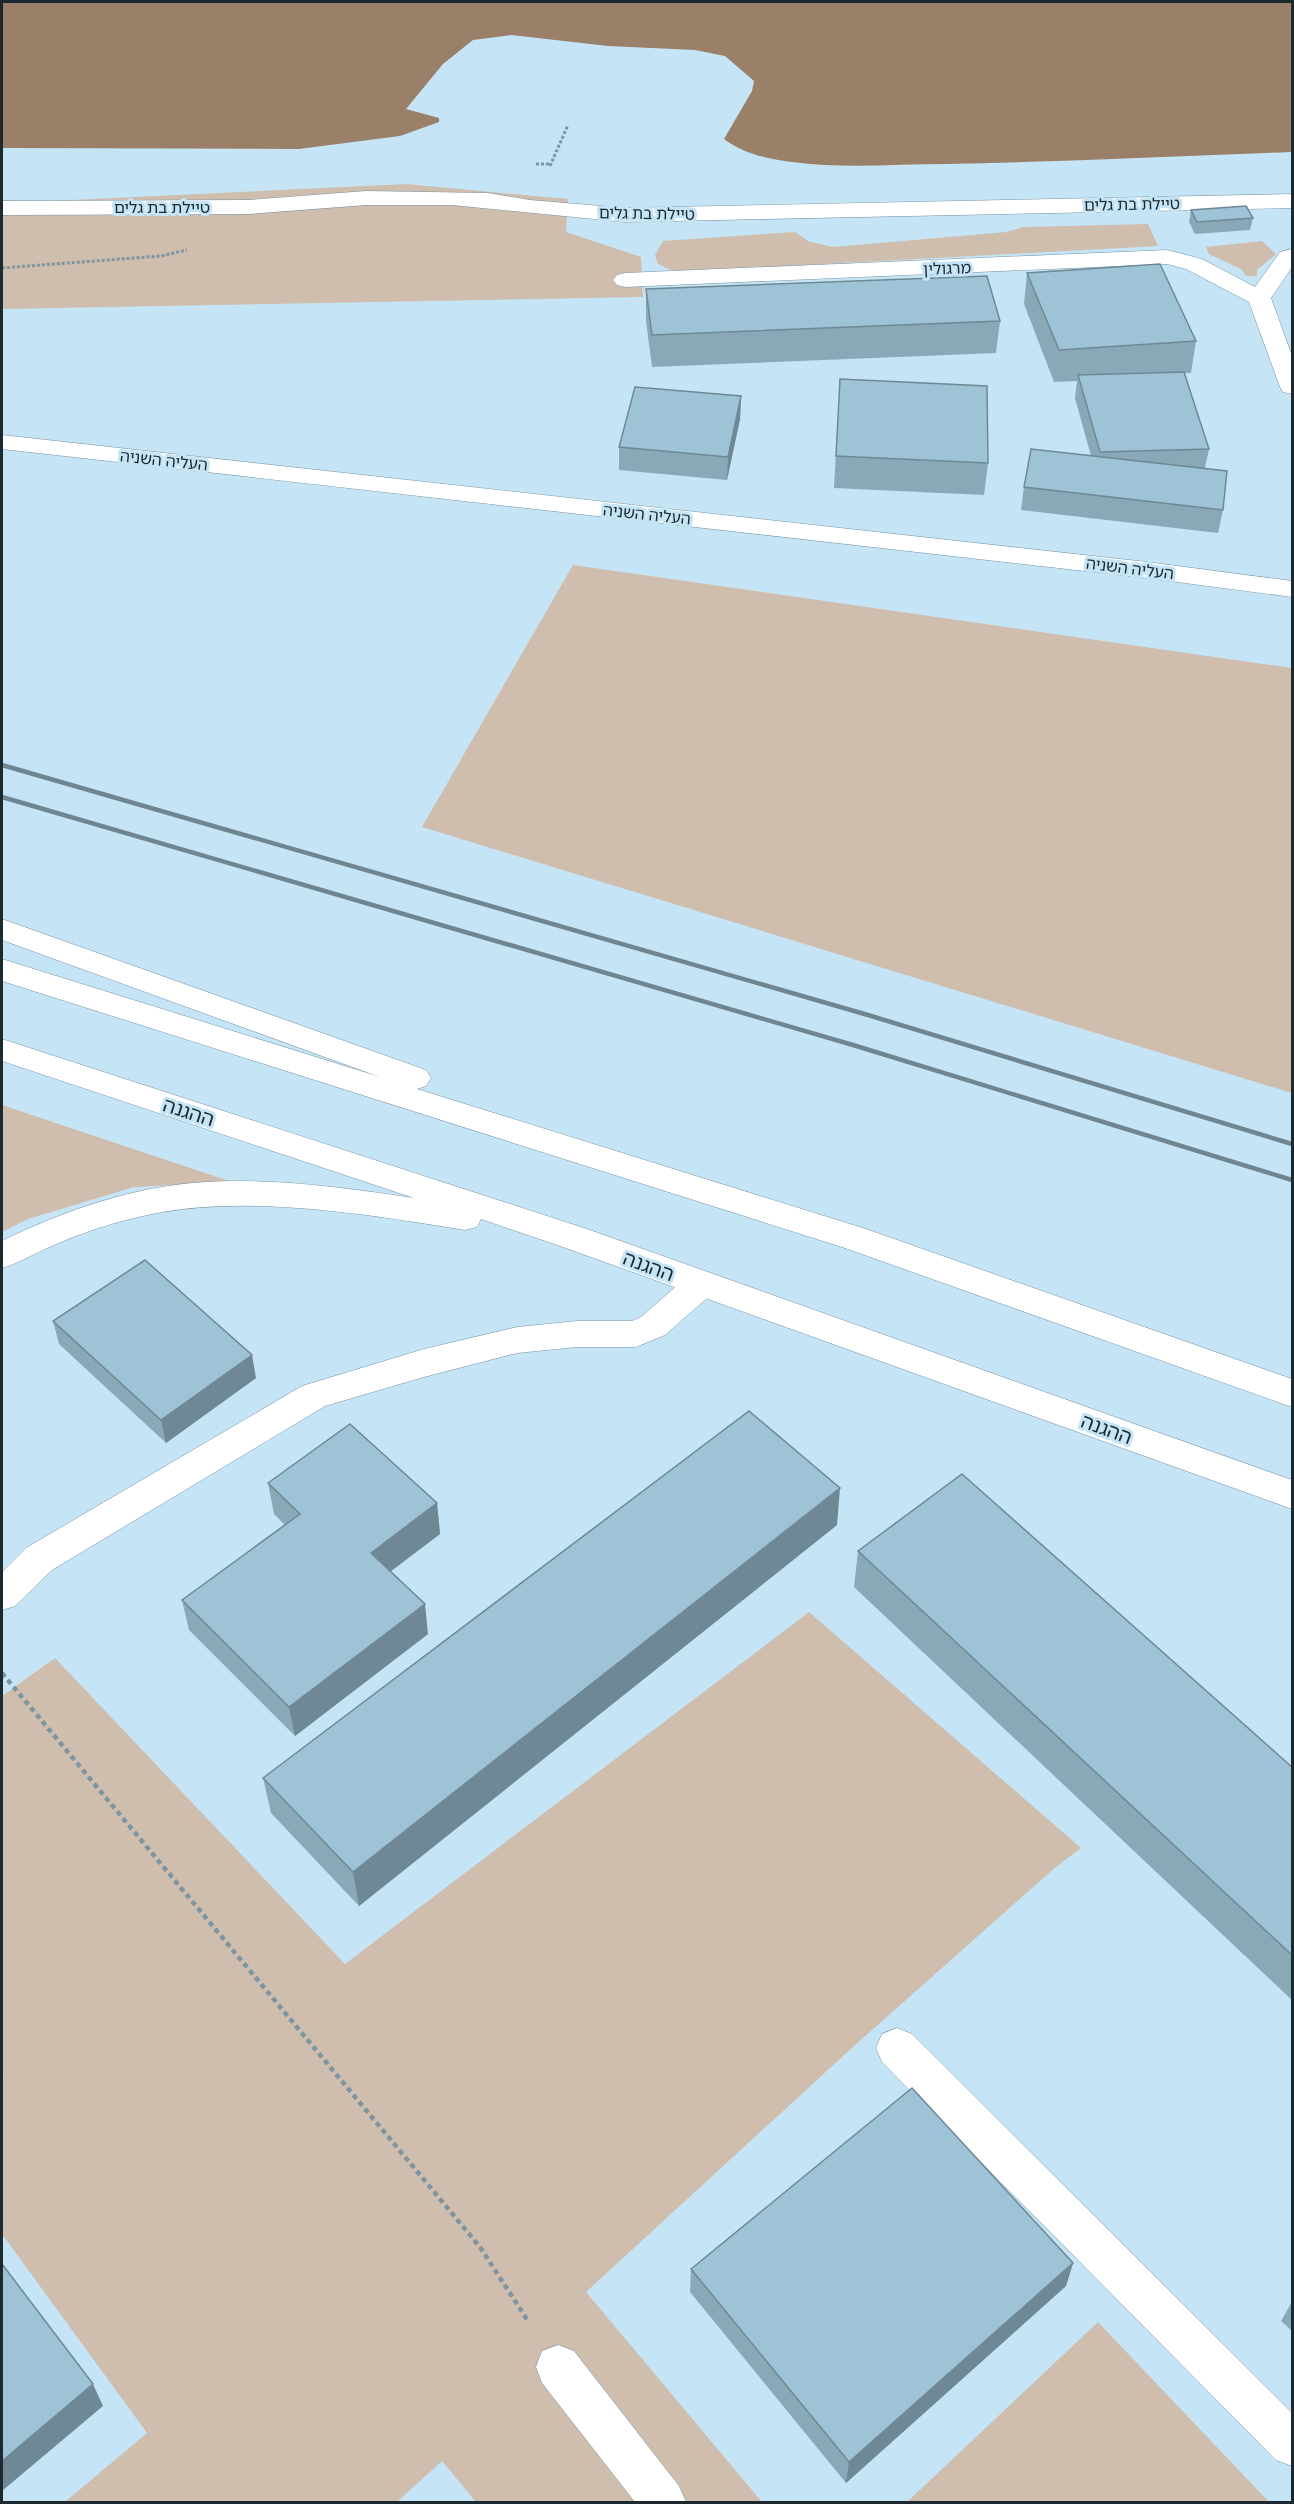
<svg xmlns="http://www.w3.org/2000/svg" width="1294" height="2504" viewBox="0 0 1294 2504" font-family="'Golos Text','Noto Sans Hebrew',sans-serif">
<rect width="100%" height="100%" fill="#c5e5f6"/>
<!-- green -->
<path fill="#cfbdae" d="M 406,184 L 568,199 L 566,232 L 641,257 L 643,297 L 2,309 L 2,200 L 30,202 Z
M 1148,224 L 1158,246 L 675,272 L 658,264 L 655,255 L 663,241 L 795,232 L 810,242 L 834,247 L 1006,232 L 1024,227 Z
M 1262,241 L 1276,254 L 1257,270 L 1257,276 L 1246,276 L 1241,269 L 1209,254 L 1206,247 Z
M 573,565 L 1292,668 L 1292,1093 L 422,827 Z
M 2,1105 L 232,1182 L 134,1187 L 28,1219 L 2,1232 Z
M 809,1612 L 1081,1848 L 1057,1866 L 854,2046 L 586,2292 L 762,2502 L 476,2502 L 442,2461 L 397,2502 L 65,2502 L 147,2433 L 2,2234 L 2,2079 L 4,2077 L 2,2074 L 2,1696 L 55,1658 L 345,1964 Z
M 1098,2322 L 1269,2502 L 907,2502 Z"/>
<!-- water -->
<path fill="#9a8068" d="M 2,2 L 1292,2 L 1292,152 C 1177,156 1062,162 947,164 C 896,164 843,169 792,162 C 768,159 744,154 724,139 L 752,91 L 754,81 L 725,56 L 695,50 L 608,46 L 511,35 L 473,40 L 443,64 L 406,109 L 439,118 L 439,122 L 400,136 L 299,149 L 2,148 Z"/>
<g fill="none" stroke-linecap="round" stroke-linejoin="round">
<!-- minor casing -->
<g stroke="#7592a2" stroke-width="1">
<path id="minor" d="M 366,191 L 488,193 L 530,200 L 625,208 L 1292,194 L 1292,208 L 625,222 L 452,205 L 366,205 L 249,214 L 2,215 L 2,201 L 249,200 Z
M 1292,249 L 1292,267 L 1271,298 L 1292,356 L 1292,394 L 1283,392 L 1280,387 L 1249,302 L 1186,269 L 1167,264 L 625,287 L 617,285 L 613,280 L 617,275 L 625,273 L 1167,250 L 1202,259 L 1255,287 L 1280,252 Z
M 2,435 L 1147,562 L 1292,581 L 1292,597 L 1147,578 L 2,449 Z
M 701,1271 L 713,1275 L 718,1284 L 713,1293 L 665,1335 L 636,1347 L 577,1347 L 517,1353 L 424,1377 L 325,1406 L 52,1570 L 15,1606 L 2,1610 L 2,1572 L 26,1548 L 302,1386 L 424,1349 L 517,1327 L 577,1321 L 632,1321 L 641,1317 L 689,1275 Z
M 897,2028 L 912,2034 L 1292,2413 L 1292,2466 L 1276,2460 L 882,2062 L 876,2048 L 882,2034 Z
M 558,2345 L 574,2351 L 679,2486 L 686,2502 L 635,2502 L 542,2383 L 536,2367 L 542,2351 Z"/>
</g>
<!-- highway casing -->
<g stroke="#7592a2" stroke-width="1">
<path id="highway" d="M 2,919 L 426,1070 L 431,1078 L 426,1086 L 417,1089 L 866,1229 L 1292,1379 L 1292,1407 L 842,1247 L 2,981 L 2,959 L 380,1077 L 2,940 Z
M 2,1039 L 587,1229 L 1292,1480 L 1292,1509 L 563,1247 L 481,1219 L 477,1227 L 465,1230 C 366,1214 241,1193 143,1216 C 111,1223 81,1233 52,1246 C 35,1253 19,1263 2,1268 L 2,1241 C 65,1210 135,1186 206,1182 C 275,1178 346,1188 414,1198 L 2,1061 Z"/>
</g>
<!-- path-far1 -->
<path stroke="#7d95a1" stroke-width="3" stroke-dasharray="3 2" stroke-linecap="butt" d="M 536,164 L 551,164
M 550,166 L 568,125
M 2,268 L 161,256 L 187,250"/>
<!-- path -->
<path stroke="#7d95a1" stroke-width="4.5" stroke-dasharray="5 4" stroke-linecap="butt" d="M 2,1673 L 480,2247 L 528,2321"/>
<!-- minor -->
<use href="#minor" fill="#fff" fill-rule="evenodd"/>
<!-- highway -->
<use href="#highway" fill="#fff" fill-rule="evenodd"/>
<!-- rail -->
<path stroke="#6f8691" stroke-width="4.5" d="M 2,765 L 868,1015 L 1292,1144
M 2,797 L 853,1045 L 1292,1180"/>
</g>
<!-- wall -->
<path fill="#89a8b8" d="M 1191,210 L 1253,218 L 1250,230 L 1195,234 L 1189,222 Z
M 1027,273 L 1196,341 L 1191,373 L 1184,373 L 1209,449 L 1205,468 L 1223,510 L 1218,533 L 1021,510 L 1024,487 L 1091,456 L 1075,398 L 1077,381 L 1054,382 L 1024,304 Z
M 646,289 L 1000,321 L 996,353 L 652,367 L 646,321 Z
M 840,379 L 988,463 L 984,495 L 834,488 Z
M 741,396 L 740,419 L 727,480 L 619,470 L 619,447 Z
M 53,1321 L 256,1378 L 166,1443 L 59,1344 Z
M 268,1483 L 437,1503 L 440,1534 L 390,1572 L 428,1634 L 295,1736 L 189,1630 L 182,1600 L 285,1525 L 274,1514 Z
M 837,1525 L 359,1906 L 271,1813 L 263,1778 Z
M 858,1551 L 1293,1768 L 1293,2001 L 854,1587 Z
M 1073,2263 L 1066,2286 L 846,2483 L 690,2292 L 691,2269 Z
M 1293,2300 L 1293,2332 L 1281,2321 Z"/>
<!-- shaded-wall -->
<path fill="#6f8896" d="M 741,396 L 740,419 L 727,480 L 728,457 Z
M 252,1355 L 256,1378 L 166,1443 L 161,1420 Z
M 840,1488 L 837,1525 L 359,1906 L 353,1872 Z
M 437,1503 L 440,1534 L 375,1583 L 371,1553 Z
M 425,1604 L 428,1634 L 295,1736 L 289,1707 Z
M 1073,2263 L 1066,2286 L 846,2483 L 849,2462 Z
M 93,2384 L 103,2406 L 2,2491 L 2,2461 Z"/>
<!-- building -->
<path fill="#9fc3d6" stroke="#6f8896" stroke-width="1.5" d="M 1246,206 L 1253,218 L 1197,222 L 1191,210 Z
M 1160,264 L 1196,341 L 1059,350 L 1027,273 Z
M 987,276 L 1000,321 L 652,335 L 646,289 Z
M 1184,372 L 1209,449 L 1100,452 L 1078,375 Z
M 840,379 L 987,386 L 988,463 L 836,456 Z
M 635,387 L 741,396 L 728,457 L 619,447 Z
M 1031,449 L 1227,471 L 1223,510 L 1024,487 Z
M 145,1260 L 252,1355 L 161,1420 L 53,1321 Z
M 749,1411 L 840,1488 L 353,1872 L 263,1778 Z
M 350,1424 L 437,1503 L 371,1553 L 425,1604 L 289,1707 L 182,1600 L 300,1514 L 268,1483 Z
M 962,1474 L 1293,1768 L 1293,1956 L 858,1551 Z
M 912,2088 L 1073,2263 L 849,2462 L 691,2269 Z
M 2,2264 L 93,2384 L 2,2461 Z"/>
<g text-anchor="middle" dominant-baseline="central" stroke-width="6" stroke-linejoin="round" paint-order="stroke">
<!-- far-street labels -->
<g font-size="16" fill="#1c292f" stroke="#c5e5f6">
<text transform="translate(1132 204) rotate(-1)">טיילת בת גלים</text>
<text x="162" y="207">טיילת בת גלים</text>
<text transform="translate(647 213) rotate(1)">טיילת בת גלים</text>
<text transform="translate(947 268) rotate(-2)">מרגולין</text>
<text transform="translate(164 460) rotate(6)">העליה השניה</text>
<text transform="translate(647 514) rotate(6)">העליה השניה</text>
<text transform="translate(1130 568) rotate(7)">העליה השניה</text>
</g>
<!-- street labels -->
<g font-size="20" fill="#1c292f" stroke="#c5e5f6">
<text transform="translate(189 1111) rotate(18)">ההגנה</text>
<text transform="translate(649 1265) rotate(20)">ההגנה</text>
<text transform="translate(1107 1428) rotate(20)">ההגנה</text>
</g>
</g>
<!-- border -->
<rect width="1294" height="2504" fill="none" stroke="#1c292f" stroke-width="6"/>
</svg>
